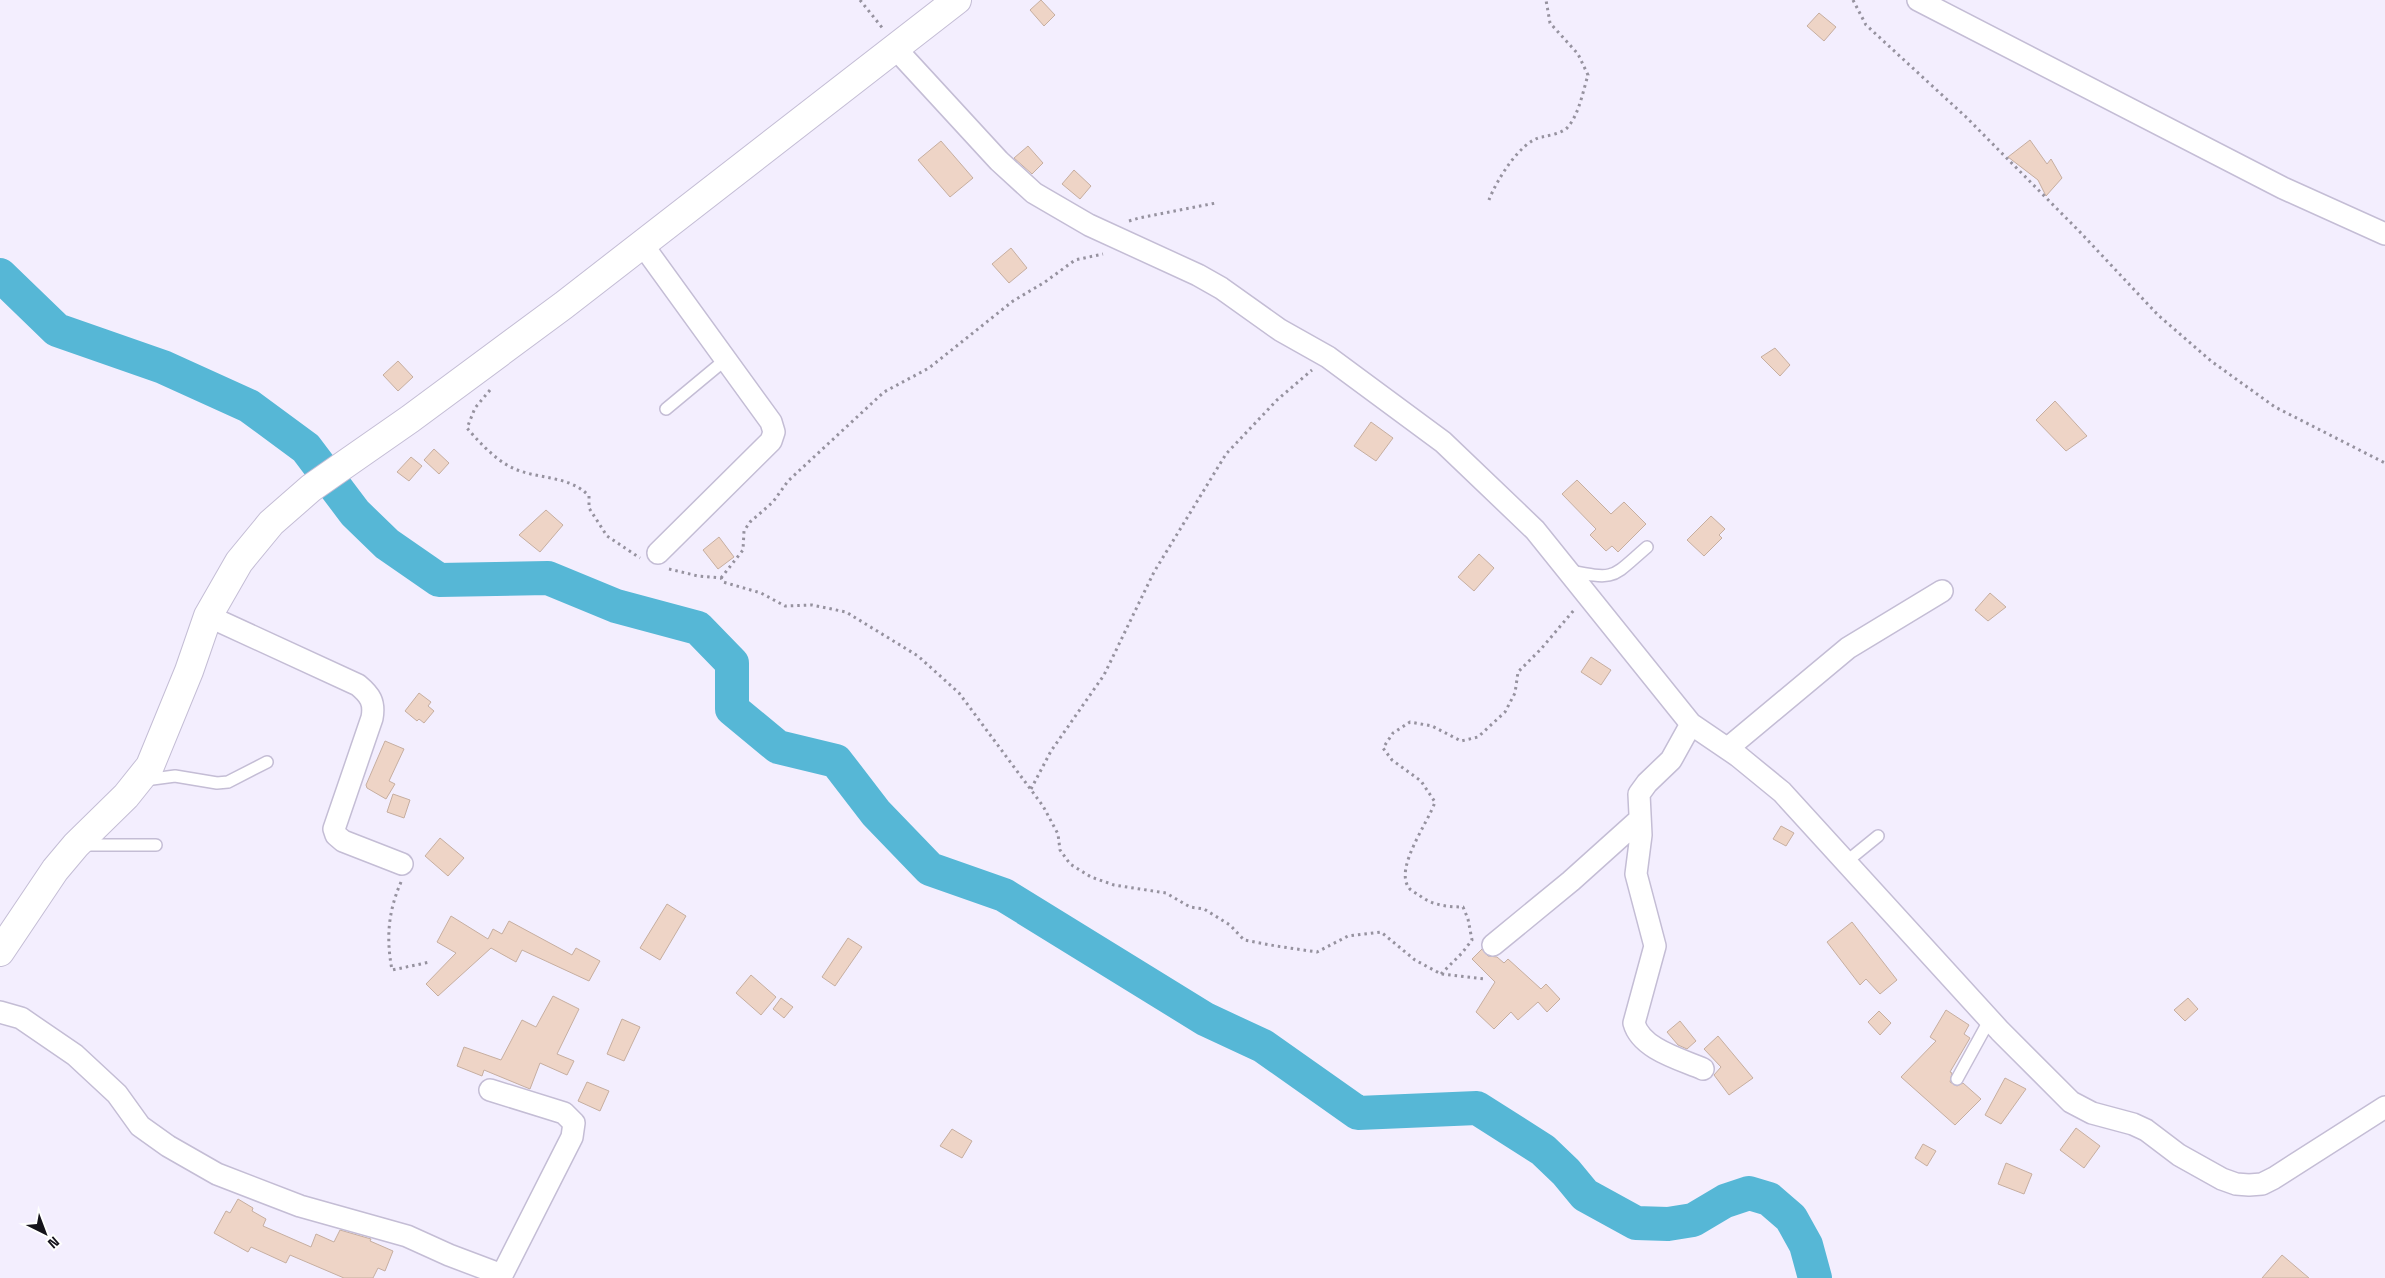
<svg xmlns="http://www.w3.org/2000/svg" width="2385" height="1278" viewBox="0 0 2385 1278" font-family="'Space Grotesk',sans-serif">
<rect width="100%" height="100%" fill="#f3eefe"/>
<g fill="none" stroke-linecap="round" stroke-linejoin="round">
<!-- river -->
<path stroke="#56b7d6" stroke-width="34" d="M 0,275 L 57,330 L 163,367 L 249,406 L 306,448 L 355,513 L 387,544 L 439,580 L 548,578 L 616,606 L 698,628 L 732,663 L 732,709 L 778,747 L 836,761 L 876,813 L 930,869 L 1004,895 L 1205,1019 L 1263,1046 L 1358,1113 L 1477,1108 L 1543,1150 L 1566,1172 L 1585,1195 L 1636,1223 L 1668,1224 L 1693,1220 L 1725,1201 L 1749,1193 L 1769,1199 L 1791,1218 L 1806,1245 L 1815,1278"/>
</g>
<!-- building -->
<path fill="#eed4c6" stroke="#c6aea0" d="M 1041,0 L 1055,15 L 1044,26 L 1030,10 Z
M 1819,13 L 1836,27 L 1824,41 L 1807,26 Z
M 2030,140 L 2047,164 L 2051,159 L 2062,178 L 2046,196 L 2038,180 L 2008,157 Z
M 941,141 L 973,178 L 950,197 L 918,160 Z
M 1028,146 L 1043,163 L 1032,174 L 1014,158 Z
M 1074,170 L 1091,186 L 1080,199 L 1062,184 Z
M 1011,248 L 1027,268 L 1009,283 L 992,264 Z
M 1775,348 L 1790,365 L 1780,376 L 1761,357 Z
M 398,361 L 413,377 L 398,391 L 383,375 Z
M 2055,401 L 2087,436 L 2066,451 L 2036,420 Z
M 1371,422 L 1393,438 L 1376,461 L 1354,446 Z
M 434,449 L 449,463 L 439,474 L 424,460 Z
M 411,457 L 422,466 L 409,481 L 397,472 Z
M 1577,480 L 1611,514 L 1624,502 L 1646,524 L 1618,552 L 1612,546 L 1606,551 L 1590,535 L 1596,529 L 1562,494 Z
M 546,510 L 563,525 L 540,552 L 519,535 Z
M 1711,516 L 1725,529 L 1719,535 L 1722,538 L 1704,556 L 1687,540 Z
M 719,537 L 734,557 L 718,569 L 703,550 Z
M 1479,554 L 1494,568 L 1474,591 L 1458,577 Z
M 1990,593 L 2006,607 L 1988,621 L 1975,610 Z
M 1591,657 L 1611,670 L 1601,685 L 1581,672 Z
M 419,693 L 431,702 L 428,706 L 434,711 L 424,723 L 419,719 L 417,721 L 405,711 Z
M 385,741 L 404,749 L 389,781 L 395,784 L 386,799 L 367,788 L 366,785 Z
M 393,794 L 410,800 L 404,818 L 387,812 Z
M 1781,826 L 1794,833 L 1786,846 L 1773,839 Z
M 440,838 L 464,858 L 448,876 L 425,856 Z
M 667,904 L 686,916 L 660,960 L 640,948 Z
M 451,916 L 488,939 L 493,929 L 502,934 L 509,921 L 572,955 L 576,948 L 600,961 L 589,981 L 522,950 L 516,962 L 491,948 L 438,996 L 426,984 L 456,953 L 437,942 Z
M 1852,922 L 1897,980 L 1880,994 L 1866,979 L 1860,985 L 1827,942 Z
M 848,938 L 862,947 L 835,986 L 822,977 Z
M 1482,949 L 1488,956 L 1497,957 L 1504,963 L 1508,959 L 1541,989 L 1546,984 L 1560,999 L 1547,1012 L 1538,1002 L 1518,1020 L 1511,1012 L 1494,1029 L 1476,1012 L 1495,982 L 1472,959 Z
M 751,975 L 776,997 L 761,1015 L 736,993 Z
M 553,996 L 579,1009 L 557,1054 L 574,1061 L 567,1075 L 540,1063 L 530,1089 L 484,1070 L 482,1076 L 457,1066 L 464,1047 L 501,1060 L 522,1020 L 536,1027 Z
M 781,998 L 793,1007 L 784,1018 L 773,1009 Z
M 2188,998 L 2198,1009 L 2185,1021 L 2174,1010 Z
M 1946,1010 L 1969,1025 L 1964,1034 L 1970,1038 L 1950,1072 L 1952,1073 L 1950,1082 L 1957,1086 L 1963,1083 L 1981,1099 L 1955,1125 L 1901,1077 L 1936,1041 L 1930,1037 Z
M 1879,1011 L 1891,1023 L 1880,1035 L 1868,1022 Z
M 622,1019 L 640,1027 L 624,1061 L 607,1054 Z
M 1680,1021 L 1696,1041 L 1687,1049 L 1678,1045 L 1667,1032 Z
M 1718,1036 L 1753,1078 L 1729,1095 L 1714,1075 L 1721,1067 L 1704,1049 Z
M 2005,1078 L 2026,1089 L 2001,1124 L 1985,1115 Z
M 587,1082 L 609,1091 L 600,1111 L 578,1101 Z
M 2076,1128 L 2100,1146 L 2084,1168 L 2060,1150 Z
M 952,1129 L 972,1141 L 962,1158 L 940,1146 Z
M 1923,1144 L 1936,1151 L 1927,1166 L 1915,1158 Z
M 2006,1163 L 2032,1174 L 2024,1194 L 1998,1184 Z
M 238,1199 L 253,1208 L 252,1211 L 266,1219 L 263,1226 L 311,1247 L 316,1234 L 334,1242 L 340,1230 L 371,1239 L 370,1241 L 393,1251 L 385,1271 L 378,1268 L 373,1278 L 344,1278 L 290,1255 L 286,1263 L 251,1247 L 248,1252 L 214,1233 L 226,1211 L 230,1213 Z
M 2282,1255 L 2309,1278 L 2262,1278 Z"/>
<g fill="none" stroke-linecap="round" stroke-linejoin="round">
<!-- lane casing -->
<g stroke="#c4bdd5" stroke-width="14">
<path id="lane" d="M 666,409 L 725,360
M 1570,571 C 1617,580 1611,578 1647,547
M 145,780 L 175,776 L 217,783 L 228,782 L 267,762
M 81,845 L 156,845
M 1846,862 L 1878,836
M 1957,1079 L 1990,1019"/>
</g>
<!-- street casing -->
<g stroke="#c4bdd5" stroke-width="24">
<path id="street" d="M 1918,0 L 2283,188 L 2385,234
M 895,48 L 999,161 L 1034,193 L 1089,225 L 1198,275 L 1221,288 L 1280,330 L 1328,357 L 1443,442 L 1535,530 L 1691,724 L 1738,756 L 1782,792 L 2000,1031 L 2071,1102 L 2092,1113 L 2133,1124 L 2146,1130 L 2179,1155 L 2222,1179 L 2236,1184 L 2249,1185 L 2262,1184 L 2274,1178 L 2385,1107
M 642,244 L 771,422 L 774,432 L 771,441 L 658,553
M 208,616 L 358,685 C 370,695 375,702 372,718 L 334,829 L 336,835 L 343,841 L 402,864
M 1691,724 L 1671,760 L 1647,783 L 1639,794 L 1641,835 L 1636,874 L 1655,946 L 1634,1023 C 1641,1049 1680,1059 1703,1069
M 1728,748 L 1848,648 L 1942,591
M 1493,945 L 1571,881 L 1640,819
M 0,1012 L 21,1018 L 75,1055 L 117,1094 L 140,1126 L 168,1146 L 217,1174 L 300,1206 L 407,1236 L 449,1255 L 502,1275 L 572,1137 L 574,1123 L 564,1113 L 490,1090"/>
</g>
<!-- secondary casing -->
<g stroke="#c4bdd5" stroke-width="30">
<path id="secondary" d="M 0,952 L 55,870 L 76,845 L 126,796 L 150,766 L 189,671 L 208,616 L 239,562 L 271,523 L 311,488 L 410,419 L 564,305 L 957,0"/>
</g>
<!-- path -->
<path stroke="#96929f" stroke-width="3" stroke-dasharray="2.5 4" stroke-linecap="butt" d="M 860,0 L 884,30
M 1853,0 L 1866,25 L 1966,117 L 2079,231 L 2158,315 L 2211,361 L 2275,407 L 2385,463
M 1489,200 C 1496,181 1521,140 1542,137 C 1550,135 1560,134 1567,128 C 1579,115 1583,91 1588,75 L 1578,54 L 1550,23 L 1546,0
M 1129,221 L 1139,218 L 1216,203
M 490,390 L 475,408 L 467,428 C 479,442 492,456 507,465 C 534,481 567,473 589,496 L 589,508 L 607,536 L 640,558
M 669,569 L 698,576 L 721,578 L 723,582 L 761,593 L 785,606 L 812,605 L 846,612 L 918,656 L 959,693 L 1043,806 L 1058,834 L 1060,850 L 1070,864 L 1091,877 L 1114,885 L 1166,893 L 1190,907 L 1204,909 L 1230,925 L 1244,940 L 1276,946 L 1317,952 L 1348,936 L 1381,932 L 1415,960 L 1441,974 L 1485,979
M 721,578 L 743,550 L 744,531 L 750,522 L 773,502 L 788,481 L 884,392 L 929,368 L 1013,301 L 1045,282 L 1075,260 L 1103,254
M 1031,789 L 1051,751 L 1104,675 L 1154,572 L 1226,454 L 1277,400 L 1312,370
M 401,882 C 388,912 386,938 392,970 L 430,962
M 1441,974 L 1462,953 L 1472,940 L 1468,919 L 1463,907 C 1447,907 1431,905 1419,895 C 1416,893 1411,891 1409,888 C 1394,868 1428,823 1435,802 L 1421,781 L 1392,760 L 1383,748 L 1393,733 L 1410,722 L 1432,726 L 1461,741 L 1478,737 L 1505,712 L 1515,693 L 1518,672 L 1541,649 L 1574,610"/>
<!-- lane -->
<use href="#lane" stroke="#fff" stroke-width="11"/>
<!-- street -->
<use href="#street" stroke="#fff" stroke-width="21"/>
<!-- secondary -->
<use href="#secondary" stroke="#fff" stroke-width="28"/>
</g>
<!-- north arrow -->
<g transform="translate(45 1233) rotate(138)" stroke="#fefefe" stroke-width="4" paint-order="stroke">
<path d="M0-4L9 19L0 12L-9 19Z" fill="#14121a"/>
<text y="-8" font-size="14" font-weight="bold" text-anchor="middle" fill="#14121a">N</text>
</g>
</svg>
